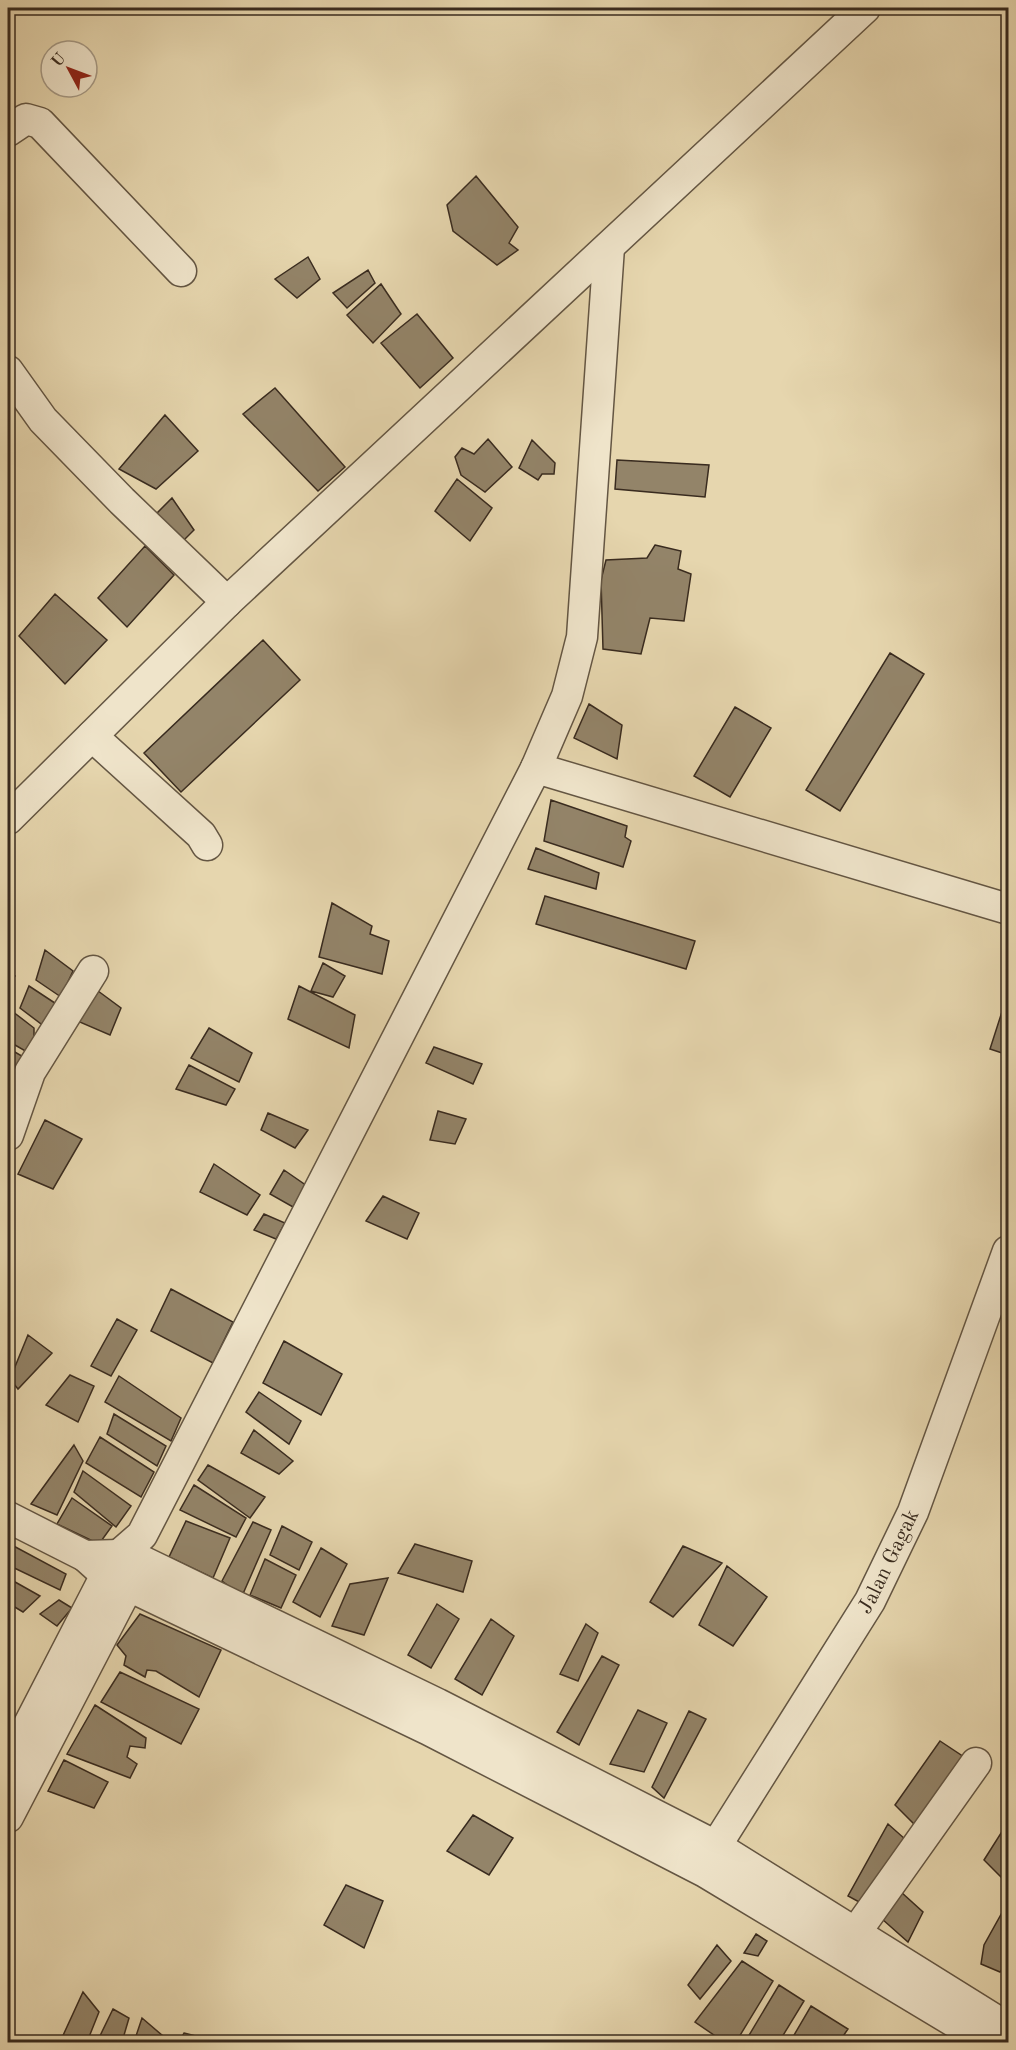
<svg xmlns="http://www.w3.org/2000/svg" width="1016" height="2050" viewBox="0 0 1016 2050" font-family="'Old Standard TT',serif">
<rect width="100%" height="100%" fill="#e6d6ae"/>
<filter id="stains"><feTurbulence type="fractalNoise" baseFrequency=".00333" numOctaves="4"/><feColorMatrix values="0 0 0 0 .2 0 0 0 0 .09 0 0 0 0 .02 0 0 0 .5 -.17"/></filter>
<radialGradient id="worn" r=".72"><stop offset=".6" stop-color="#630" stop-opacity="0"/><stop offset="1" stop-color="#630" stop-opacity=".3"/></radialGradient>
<!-- building -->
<path fill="#938469" stroke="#392b1f" stroke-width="1.5" d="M 476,176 L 518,227 L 509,243 L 518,250 L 497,265 L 453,231 L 447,205 Z
M 308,257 L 320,279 L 297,298 L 275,279 Z
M 368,270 L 375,283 L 347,308 L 333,293 Z
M 381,284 L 401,314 L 373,343 L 347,315 Z
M 417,314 L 453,358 L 420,388 L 381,343 Z
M 275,388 L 345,467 L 318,491 L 243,414 Z
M 165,415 L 198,451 L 156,489 L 119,469 Z
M 488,439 L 512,467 L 485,492 L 461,475 L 455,457 L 462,448 L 474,454 Z
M 532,440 L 555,463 L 554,474 L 542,474 L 538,480 L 519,468 Z
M 617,460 L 709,465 L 705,497 L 615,489 Z
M 457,479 L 492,508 L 470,541 L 435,511 Z
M 172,498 L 194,530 L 178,546 L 151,519 Z
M 655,545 L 681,551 L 678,569 L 691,574 L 684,621 L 650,618 L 641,654 L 603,649 L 601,580 L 606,560 L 647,558 Z
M 145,546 L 174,575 L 127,627 L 98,598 Z
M 55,594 L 107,640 L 65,684 L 19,636 Z
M 263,640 L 300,680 L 181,792 L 144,753 Z
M 890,653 L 924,674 L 840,811 L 806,790 Z
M 589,704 L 622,725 L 617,759 L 574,738 Z
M 735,707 L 771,728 L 730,797 L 694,776 Z
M 551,800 L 627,826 L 625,837 L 631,841 L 623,867 L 544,841 Z
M 536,848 L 599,873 L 596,889 L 528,869 Z
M 545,896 L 695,941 L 686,969 L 536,924 Z
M 332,903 L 372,926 L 370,934 L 389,941 L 382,974 L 319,957 Z
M 45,950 L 73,971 L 61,997 L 36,980 Z
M 323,963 L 345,976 L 333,997 L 311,991 Z
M 8,972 L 15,976 L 8,986 Z
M 29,986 L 64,1009 L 49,1030 L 20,1008 Z
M 299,986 L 355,1015 L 349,1048 L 288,1019 Z
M 94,988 L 121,1008 L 110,1035 L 75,1020 Z
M 1008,993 L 1008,1055 L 990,1049 Z
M 8,1008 L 34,1028 L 34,1056 L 8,1041 Z
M 209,1028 L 252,1053 L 239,1082 L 191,1058 Z
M 434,1047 L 482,1064 L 473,1084 L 426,1063 Z
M 8,1048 L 27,1059 L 20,1081 L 8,1075 Z
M 189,1065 L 235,1089 L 226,1105 L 176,1089 Z
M 438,1111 L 466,1119 L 455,1144 L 430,1140 Z
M 268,1113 L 308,1130 L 295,1148 L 261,1130 Z
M 45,1120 L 82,1139 L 53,1189 L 18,1174 Z
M 214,1164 L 260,1195 L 247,1215 L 200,1192 Z
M 284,1170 L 307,1186 L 293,1207 L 270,1194 Z
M 383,1196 L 419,1213 L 407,1239 L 366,1221 Z
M 264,1214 L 285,1223 L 276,1239 L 254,1230 Z
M 171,1289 L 233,1322 L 213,1363 L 151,1331 Z
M 117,1319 L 137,1330 L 111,1376 L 91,1366 Z
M 28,1335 L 52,1353 L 18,1389 L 10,1379 Z
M 284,1341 L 342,1374 L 321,1415 L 263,1383 Z
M 70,1375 L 94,1386 L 78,1422 L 46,1405 Z
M 119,1376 L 181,1418 L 171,1441 L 105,1402 Z
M 259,1392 L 301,1421 L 289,1444 L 246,1412 Z
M 114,1414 L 166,1446 L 157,1466 L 107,1434 Z
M 254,1430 L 293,1461 L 279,1474 L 241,1453 Z
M 100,1437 L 154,1472 L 141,1497 L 86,1463 Z
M 74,1445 L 83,1461 L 57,1515 L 31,1504 Z
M 208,1465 L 265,1497 L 250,1518 L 198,1480 Z
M 83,1471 L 131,1506 L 116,1527 L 74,1492 Z
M 194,1485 L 246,1518 L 236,1537 L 180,1510 Z
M 72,1498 L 112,1526 L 99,1544 L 57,1524 Z
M 186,1521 L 230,1538 L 213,1578 L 169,1557 Z
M 253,1522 L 271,1530 L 242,1596 L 222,1581 Z
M 282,1526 L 312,1542 L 299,1570 L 270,1555 Z
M 8,1543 L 66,1574 L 60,1590 L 8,1565 Z
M 415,1544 L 472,1561 L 463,1592 L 398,1573 Z
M 683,1546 L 722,1563 L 673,1617 L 650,1602 Z
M 321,1548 L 347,1564 L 320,1617 L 293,1602 Z
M 265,1559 L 296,1575 L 281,1608 L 250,1595 Z
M 727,1566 L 767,1597 L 733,1646 L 699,1625 Z
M 8,1578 L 40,1596 L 23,1612 L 8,1603 Z
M 388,1578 L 364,1635 L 332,1626 L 350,1584 Z
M 59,1600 L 72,1608 L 57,1626 L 40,1614 Z
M 437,1604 L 459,1619 L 431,1668 L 408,1655 Z
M 140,1614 L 221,1650 L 199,1697 L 156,1671 L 147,1670 L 145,1677 L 124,1665 L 126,1656 L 117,1645 Z
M 491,1619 L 514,1636 L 482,1695 L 455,1679 Z
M 586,1624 L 598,1633 L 578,1681 L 560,1674 Z
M 602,1656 L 619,1665 L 579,1745 L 557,1732 Z
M 120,1672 L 199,1709 L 181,1744 L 101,1702 Z
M 95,1705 L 146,1738 L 145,1748 L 130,1746 L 127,1757 L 137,1764 L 130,1778 L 67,1754 Z
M 638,1710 L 667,1723 L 644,1772 L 610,1764 Z
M 689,1711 L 706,1719 L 664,1798 L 652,1787 Z
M 940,1741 L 967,1759 L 919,1829 L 895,1805 Z
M 64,1760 L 108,1782 L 94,1808 L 48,1791 Z
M 473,1815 L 513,1838 L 489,1875 L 447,1851 Z
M 1008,1822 L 1008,1865 L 1001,1877 L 984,1860 Z
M 888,1824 L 905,1839 L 861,1903 L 848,1896 Z
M 346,1885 L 383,1901 L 364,1948 L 324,1925 Z
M 901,1892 L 923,1912 L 908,1942 L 882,1919 Z
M 1008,1902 L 1008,1962 L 1000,1972 L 981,1964 L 984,1945 Z
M 756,1934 L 767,1941 L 758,1956 L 744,1953 Z
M 717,1945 L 731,1961 L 700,1999 L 688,1985 Z
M 742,1961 L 773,1981 L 736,2042 L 724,2042 L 695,2022 Z
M 779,1985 L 804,2001 L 779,2042 L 745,2042 Z
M 83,1992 L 99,2012 L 87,2042 L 60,2042 Z
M 811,2006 L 848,2029 L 839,2042 L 790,2042 Z
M 113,2009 L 129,2018 L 122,2042 L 97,2042 Z
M 142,2018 L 163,2036 L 160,2042 L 134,2042 Z
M 184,2033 L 196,2036 L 195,2042 L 179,2042 Z"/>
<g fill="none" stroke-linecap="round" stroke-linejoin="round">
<!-- street casing -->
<g stroke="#645643" stroke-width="33">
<g id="street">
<path d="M 8,131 L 26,119 L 40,123 L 181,271"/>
<path d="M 8,371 L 43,420 L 122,501 L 227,602"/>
<path d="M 92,736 L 201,835 L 207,845"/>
<path d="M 536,768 L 1008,909"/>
<path d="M 8,819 L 227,602 L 865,8"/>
<path d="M 8,1135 L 30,1072 L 93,971"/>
<path d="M 8,1517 L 85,1556"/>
<path d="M 8,1765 L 106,1575 L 119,1555 L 142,1535 L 536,768 L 567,696 L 582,637 L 609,247"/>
<path d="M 8,1817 L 138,1567"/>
<path id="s1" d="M 716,1846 L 870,1601 L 913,1512 L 1008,1251"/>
<path d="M 856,1932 L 976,1763"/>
<path d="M 988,2042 L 705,1872 L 427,1729 L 106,1575 L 85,1556 L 119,1555 L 142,1561 L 438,1704 L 716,1846 L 1008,2028"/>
</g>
</g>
<!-- street -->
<use href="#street" stroke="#efe4ca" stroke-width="30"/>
</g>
<g text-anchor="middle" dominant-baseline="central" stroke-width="5" stroke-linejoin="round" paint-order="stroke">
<!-- street labels -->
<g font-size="21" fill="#392b1f" stroke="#efe4ca">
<text stroke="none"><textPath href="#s1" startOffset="333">Jalan Gagak</textPath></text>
</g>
</g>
<!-- margin -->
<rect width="1016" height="2050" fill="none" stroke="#e6d6ae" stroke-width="30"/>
<rect x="9" y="9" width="998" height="2032" fill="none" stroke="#392b1f" stroke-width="3"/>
<rect x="15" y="15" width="986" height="2020" fill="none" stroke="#392b1f" stroke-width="1.5"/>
<!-- north arrow -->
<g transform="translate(69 69) rotate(311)"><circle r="28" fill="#efe4ca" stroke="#a69a86" stroke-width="1.5"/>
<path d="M0-4.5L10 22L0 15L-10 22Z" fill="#8f2418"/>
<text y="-9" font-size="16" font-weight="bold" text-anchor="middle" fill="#392b1f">U</text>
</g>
<rect width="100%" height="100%" filter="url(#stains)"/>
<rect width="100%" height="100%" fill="url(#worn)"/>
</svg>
